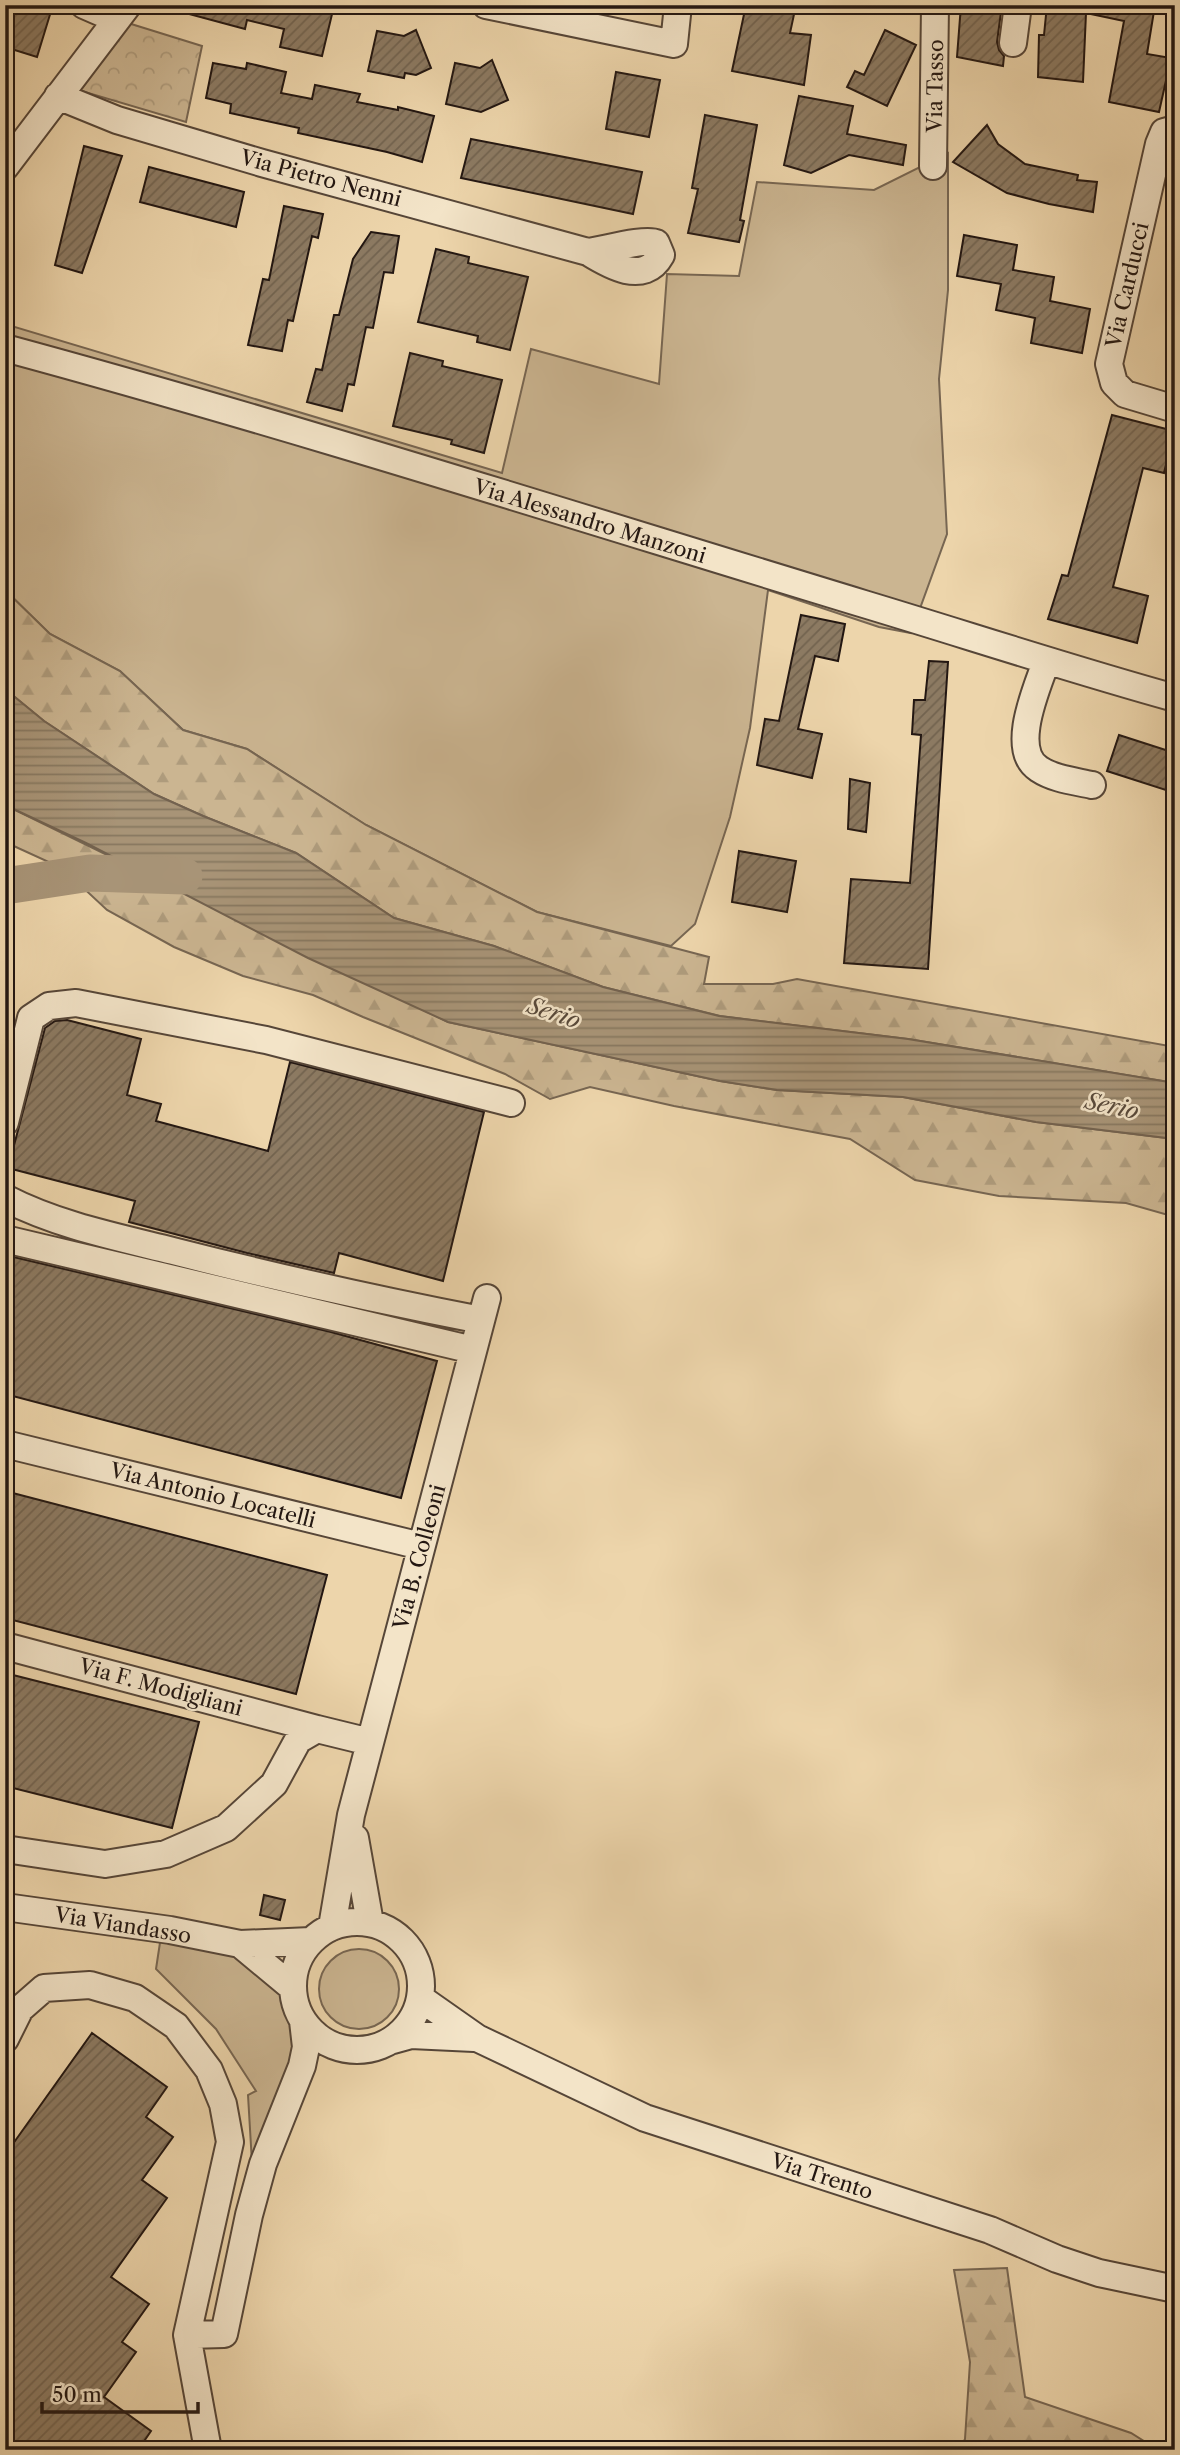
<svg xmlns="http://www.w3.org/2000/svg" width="1180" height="2455" viewBox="0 0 1180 2455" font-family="'Libre Caslon Text',serif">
<defs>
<pattern id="forest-firs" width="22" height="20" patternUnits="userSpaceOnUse" patternTransform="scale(1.75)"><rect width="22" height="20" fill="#cbb591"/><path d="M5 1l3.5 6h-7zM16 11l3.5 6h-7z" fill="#ae9b7c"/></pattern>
<pattern id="park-crowns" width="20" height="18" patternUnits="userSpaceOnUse" patternTransform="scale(1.75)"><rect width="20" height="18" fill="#cbb591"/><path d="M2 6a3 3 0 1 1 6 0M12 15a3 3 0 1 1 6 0" fill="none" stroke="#ae9b7c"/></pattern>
<pattern id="water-rules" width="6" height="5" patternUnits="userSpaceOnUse" patternTransform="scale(1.75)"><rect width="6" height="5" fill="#a89477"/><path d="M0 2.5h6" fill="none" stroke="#887860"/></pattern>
<pattern id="building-hatch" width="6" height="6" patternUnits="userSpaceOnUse" patternTransform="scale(1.75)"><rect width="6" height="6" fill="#8c7a62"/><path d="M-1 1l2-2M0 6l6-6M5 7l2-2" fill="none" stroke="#72634f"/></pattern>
</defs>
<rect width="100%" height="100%" fill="#edd5ab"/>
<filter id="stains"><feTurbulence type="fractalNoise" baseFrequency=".00286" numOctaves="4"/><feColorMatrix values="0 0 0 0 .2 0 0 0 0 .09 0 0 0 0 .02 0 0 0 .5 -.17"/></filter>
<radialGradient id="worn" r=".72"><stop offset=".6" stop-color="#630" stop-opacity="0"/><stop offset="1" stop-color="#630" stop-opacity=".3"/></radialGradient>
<!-- green -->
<path fill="#cbb591" stroke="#776652" stroke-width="2" d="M 948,153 L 948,290 L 939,379 L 947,534 L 911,633 L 879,627 L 768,590 L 750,728 L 730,817 L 695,924 L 671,946 L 537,912 L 366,825 L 247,749 L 183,730 L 120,671 L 50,634 L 5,590 L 5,324 L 502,473 L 531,349 L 659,384 L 667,274 L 739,276 L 757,182 L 874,190 Z
M 161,1936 L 235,1956 L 287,1998 L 303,2033 L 252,2163 L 248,2095 L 256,2091 L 216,2029 L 156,1969 Z
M319 1989a40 40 0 1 1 80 0a40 40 0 1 1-80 0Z"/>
<!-- forest -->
<path fill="url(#forest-firs)" stroke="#776652" stroke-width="2" d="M 5,590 L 50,634 L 120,671 L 183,730 L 247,749 L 366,825 L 537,912 L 709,957 L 704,984 L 773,984 L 797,979 L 1175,1047 L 1175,1083 L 908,1039 L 720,1016 L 603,987 L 494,946 L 394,918 L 296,853 L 203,816 L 154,794 L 44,721 L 5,689 Z
M 5,805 L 448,1022 L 720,1081 L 777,1090 L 903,1097 L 1036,1122 L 1175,1139 L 1175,1217 L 1126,1203 L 999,1196 L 915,1180 L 850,1139 L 674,1106 L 590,1087 L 550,1099 L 505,1074 L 363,1017 L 313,995 L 243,976 L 174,947 L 107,910 L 62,868 L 5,842 Z
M 1007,2268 L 1025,2397 L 1131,2433 L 1158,2450 L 960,2450 L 965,2439 L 970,2362 L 954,2270 Z"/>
<!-- park -->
<path fill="url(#park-crowns)" stroke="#776652" stroke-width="2" d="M 128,23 L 202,46 L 186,122 L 78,90 Z"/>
<!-- water -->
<path fill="url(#water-rules)" stroke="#73624f" stroke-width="2" d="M 5,689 L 44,721 L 154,794 L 203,816 L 296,853 L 394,918 L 494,946 L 603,987 L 719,1016 L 908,1039 L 1175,1083 L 1175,1139 L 1036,1122 L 903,1097 L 777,1090 L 720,1081 L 448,1022 L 308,958 L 86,843 L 5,805 Z"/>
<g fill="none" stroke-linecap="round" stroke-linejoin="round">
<!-- river -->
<path stroke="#a89477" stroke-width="37" d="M 5,886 L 90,873 L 184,876"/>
</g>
<!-- building -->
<path fill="url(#building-hatch)" stroke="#231712" stroke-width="2" d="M 5,5 L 43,5 L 52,8 L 37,57 L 5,47 Z
M 179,5 L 312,5 L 333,10 L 322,56 L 280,47 L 284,29 L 247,20 L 245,29 L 178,11 Z
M 746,5 L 796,5 L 790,33 L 811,35 L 804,85 L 732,71 Z
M 961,5 L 1001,12 L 997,42 L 999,50 L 1004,56 L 1003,66 L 957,57 Z
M 1047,5 L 1087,5 L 1086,9 L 1087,5 L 1155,5 L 1147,54 L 1171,58 L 1159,112 L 1109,102 L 1124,21 L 1086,13 L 1083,82 L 1038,77 L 1039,35 L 1044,35 Z
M 416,30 L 431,68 L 416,75 L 405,73 L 404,78 L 368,71 L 377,31 L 404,36 Z
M 885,30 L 916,45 L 887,106 L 847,87 L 855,71 L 864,75 Z
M 492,60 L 508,100 L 481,112 L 446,104 L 455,63 L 480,68 Z
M 213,63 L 246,69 L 247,63 L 286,72 L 281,93 L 312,99 L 315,85 L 360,94 L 357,102 L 398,110 L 398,107 L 434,116 L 422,162 L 387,152 L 298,133 L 299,128 L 230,113 L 231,104 L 206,98 Z
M 616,72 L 660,80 L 649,137 L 606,129 Z
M 799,96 L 853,106 L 847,134 L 906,145 L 903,165 L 849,155 L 811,173 L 784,165 Z
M 705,115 L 757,125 L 740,220 L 744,221 L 739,242 L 688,233 L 698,189 L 692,188 Z
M 987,125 L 998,144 L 1025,164 L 1078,175 L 1077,180 L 1097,182 L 1093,212 L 1049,204 L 1007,193 L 953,162 Z
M 471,139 L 642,172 L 633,214 L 461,178 Z
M 84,146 L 122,156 L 82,273 L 55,265 Z
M 149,167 L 244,192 L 236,227 L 140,202 Z
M 284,206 L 323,214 L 318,238 L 312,236 L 293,321 L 288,320 L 282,351 L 248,345 L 263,279 L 269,280 Z
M 371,232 L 399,236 L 393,273 L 384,272 L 373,328 L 366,327 L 354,385 L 348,384 L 342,411 L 307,402 L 316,369 L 322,370 L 334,315 L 339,315 L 353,259 Z
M 964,235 L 1017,245 L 1013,270 L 1054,277 L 1050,301 L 1090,309 L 1082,353 L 1031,343 L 1035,318 L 996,310 L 1001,284 L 957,276 Z
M 436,249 L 469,257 L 468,263 L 528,277 L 510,350 L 477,342 L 478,336 L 418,322 Z
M 410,353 L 443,361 L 442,366 L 502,380 L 484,453 L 451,444 L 452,440 L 393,426 Z
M 1112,415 L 1174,431 L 1164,473 L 1143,468 L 1113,587 L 1148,596 L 1137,643 L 1048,619 L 1062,575 L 1068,576 Z
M 801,615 L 845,624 L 838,661 L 815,656 L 798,729 L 822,734 L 812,778 L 757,765 L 765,719 L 779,721 Z
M 929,661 L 948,662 L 928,969 L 844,963 L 851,879 L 910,883 L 921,735 L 912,734 L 914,700 L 925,700 Z
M 1119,735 L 1175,753 L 1175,793 L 1107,771 Z
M 850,779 L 870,783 L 866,832 L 848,829 Z
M 739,851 L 796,861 L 787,912 L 732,902 Z
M 67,1020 L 141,1039 L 127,1095 L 161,1104 L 156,1121 L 268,1151 L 290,1062 L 484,1112 L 443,1281 L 339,1253 L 334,1273 L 247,1253 L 129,1222 L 135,1201 L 8,1168 L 45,1028 L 55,1021 Z
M 5,1255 L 331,1332 L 437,1361 L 401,1498 L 5,1394 Z
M 5,1491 L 327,1575 L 296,1694 L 5,1618 Z
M 5,1673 L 199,1722 L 172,1828 L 5,1786 Z
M 264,1895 L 285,1900 L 280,1920 L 260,1915 Z
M 92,2033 L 167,2087 L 146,2117 L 173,2137 L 142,2180 L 167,2198 L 111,2277 L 149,2304 L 122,2342 L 136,2352 L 104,2397 L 151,2431 L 138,2450 L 5,2450 L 5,2155 Z"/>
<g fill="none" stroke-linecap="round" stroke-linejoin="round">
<!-- minor casing -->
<g stroke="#564638" stroke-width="30">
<path id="minor" d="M 84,5 L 116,19
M 486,5 L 674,44 L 678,5
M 1013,43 L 1018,5
M 58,96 L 117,120 L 262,163 L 588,252 C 609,265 644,286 661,255 L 656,243 C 646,238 603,250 588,252
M 1175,129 L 1164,132 L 1159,144 L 1109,364 L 1114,383 L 1125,394 L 1175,409
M 933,166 L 935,5
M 5,167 L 128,5
M 5,348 C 293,426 578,517 864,604 C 967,635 1070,669 1175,698
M 1046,662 C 1037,688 1009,750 1039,769 C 1054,779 1074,781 1092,785
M 5,1122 L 31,1018 L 49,1006 L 76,1003 L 266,1040 L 511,1103
M 5,1198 C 57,1225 117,1237 173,1251 C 275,1277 377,1300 481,1320
M 5,1239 L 473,1350
M 5,1444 L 421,1546
M 5,1646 L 317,1729
M 355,1838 L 370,1923
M 5,1849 L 105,1864 L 166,1854 L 226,1828 L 274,1784 L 298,1740 L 317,1729 L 370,1742
M 5,1907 L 170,1930 L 240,1944 L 311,1941
M293 1986a64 64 0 1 1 128 0a64 64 0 1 1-128 0Z
M 332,1927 L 351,1815 L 487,1298
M 240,1944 L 293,1988
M 420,1998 L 477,2038 L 645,2118 L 990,2230 L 1057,2259 L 1099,2273 L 1175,2289
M 5,2039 L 20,2009 L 44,1988 L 90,1985 L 135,1998 L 176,2026 L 209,2070 L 223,2104 L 230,2142 L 187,2335 L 208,2450
M 393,2040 L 411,2035 L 474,2038
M 187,2335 L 224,2334 L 249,2215 L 263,2164 L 302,2066 L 306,2047 L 303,2021"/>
</g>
<!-- minor -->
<use href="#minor" stroke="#f3e4c8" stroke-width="26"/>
</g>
<g text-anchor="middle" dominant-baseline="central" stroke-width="5" stroke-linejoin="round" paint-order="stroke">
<!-- street labels -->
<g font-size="21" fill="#231712" stroke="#f3e4c8">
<text transform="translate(935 86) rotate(-89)">Via Tasso</text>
<text transform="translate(321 178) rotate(15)">Via Pietro Nenni</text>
<text transform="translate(1127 285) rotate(-77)">Via Carducci</text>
<text transform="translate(590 521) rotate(17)">Via Alessandro Manzoni</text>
<text transform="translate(213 1495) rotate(14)">Via Antonio Locatelli</text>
<text transform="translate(419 1557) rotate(-75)">Via B. Colleoni</text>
<text transform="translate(161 1687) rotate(15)">Via F. Modigliani</text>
<text transform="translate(123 1925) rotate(9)">Via Viandasso</text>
<text transform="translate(822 2176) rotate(18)">Via Trento</text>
</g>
<!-- water labels -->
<g font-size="23" font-style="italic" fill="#58493a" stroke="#f3e4c8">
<text transform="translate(554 1013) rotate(18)">Serio</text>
<text transform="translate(1112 1106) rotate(12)">Serio</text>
</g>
</g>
<!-- margin -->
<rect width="1180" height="2455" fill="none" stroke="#edd5ab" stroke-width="28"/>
<rect x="7" y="7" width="1166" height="2441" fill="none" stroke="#231712" stroke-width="3.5"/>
<rect x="14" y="14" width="1152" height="2427" fill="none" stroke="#231712" stroke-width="2"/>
<!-- scale -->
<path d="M42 2402v10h156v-10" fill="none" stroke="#231712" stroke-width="3.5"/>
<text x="52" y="2402" font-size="21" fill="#231712" stroke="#f3e4c8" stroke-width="5" paint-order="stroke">50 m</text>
<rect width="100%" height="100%" filter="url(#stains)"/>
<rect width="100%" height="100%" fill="url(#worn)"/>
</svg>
